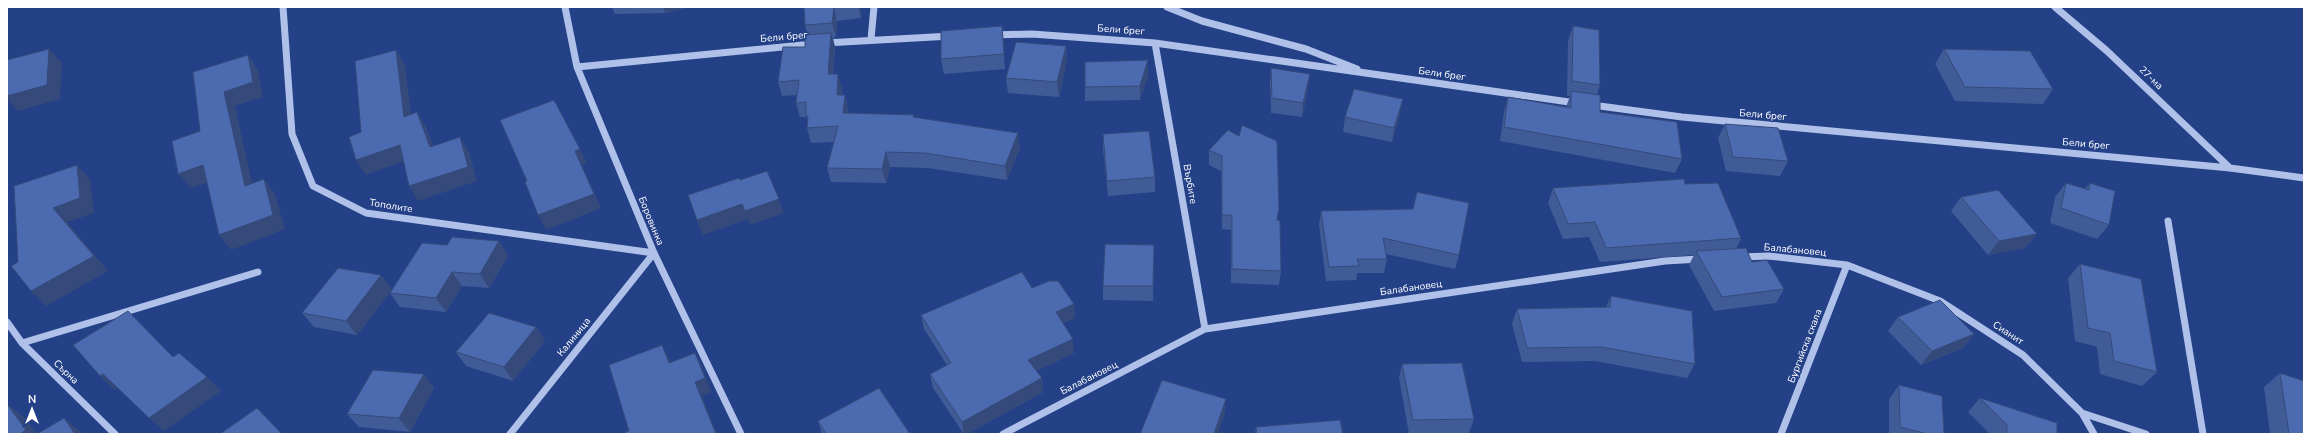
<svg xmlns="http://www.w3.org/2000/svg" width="2311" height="441" viewBox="0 0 2311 441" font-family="'Nunito Sans',sans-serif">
<rect width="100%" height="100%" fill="#244188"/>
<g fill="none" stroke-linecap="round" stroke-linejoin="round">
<!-- minor -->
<path stroke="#b0c1e9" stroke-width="7" d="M 283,7 L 292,134 L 313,186 L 366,213 L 654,253
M 565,7 L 577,67 L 654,253 L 741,434
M 1167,7 L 1202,21 L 1306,49 L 1357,69
M 2055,7 L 2107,51 L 2230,168
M 993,35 L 1032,34 L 1155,43 L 1576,103
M 871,39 L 874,7
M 825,43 L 951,36
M 1155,43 L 1205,329
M 577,67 L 813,44
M 1592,105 L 1682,117 L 2230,168 L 2304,178
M 2168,221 L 2203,434
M 1740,257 L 1769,256 L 1847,265 L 1940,301 L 2023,355 L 2082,413 L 2146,434
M 7,322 L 22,343 L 115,434
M 22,343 L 258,272
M 2082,413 L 2094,434
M 510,434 L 654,253
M 1003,434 L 1205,329 L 1665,261 L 1700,259
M 1781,434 L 1847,265"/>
</g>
<!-- wall -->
<path fill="#415b96" d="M 612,7 L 689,7 L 665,13 L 615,14 Z
M 804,7 L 860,7 L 861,18 L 837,21 L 836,37 L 833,38 L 835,47 L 833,74 L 842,88 L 842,95 L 845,95 L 848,110 L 848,113 L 914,115 L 914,117 L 1020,148 L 1007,180 L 928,168 L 890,167 L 886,183 L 831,182 L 827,168 L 834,142 L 811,143 L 807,128 L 808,121 L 807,117 L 800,117 L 796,103 L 797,95 L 782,96 L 778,82 L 805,47 L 807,35 L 805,25 Z
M 1002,26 L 1005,69 L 944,74 L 941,59 Z
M 1573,26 L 1600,85 L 1597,95 L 1600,112 L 1682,159 L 1675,173 L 1500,141 L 1504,112 L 1508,97 L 1566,107 L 1570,96 L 1567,96 L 1568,41 Z
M 1066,46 L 1067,60 L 1059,97 L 1008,93 L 1006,78 Z
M 1944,49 L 2053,89 L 2043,104 L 1955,101 L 1935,64 Z
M 1148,60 L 1148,75 L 1140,100 L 1085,101 L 1085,87 Z
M 1271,68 L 1308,89 L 1302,117 L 1271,113 L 1270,83 Z
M 1400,114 L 1392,142 L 1343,132 L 1345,117 Z
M 1725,124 L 1788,161 L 1780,176 L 1726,171 L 1718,138 Z
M 1228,130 L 1278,220 L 1281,271 L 1279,285 L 1231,283 L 1231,230 L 1222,229 L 1221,171 L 1209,165 L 1209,150 Z
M 1103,134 L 1155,177 L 1155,192 L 1108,196 L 1103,149 Z
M 2066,183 L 2085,189 L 2090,183 L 2109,225 L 2097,239 L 2050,223 L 2055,197 Z
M 1685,184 L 1741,238 L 1736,249 L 1784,289 L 1776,303 L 1714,311 L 1689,265 L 1694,255 L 1600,262 L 1589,237 L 1563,239 L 1548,203 L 1553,188 Z
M 1961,197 L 2037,234 L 2025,248 L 1988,255 L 1951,211 Z
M 1321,211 L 1459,255 L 1455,269 L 1386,254 L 1387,259 L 1384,273 L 1357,273 L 1356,280 L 1326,281 L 1319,225 Z
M 499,241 L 508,256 L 489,288 L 462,286 L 446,312 L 400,307 L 390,293 L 447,245 Z
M 1154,245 L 1153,301 L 1103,300 L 1103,286 Z
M 2080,264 L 2157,372 L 2142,386 L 2100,374 L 2097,347 L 2075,341 L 2068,278 Z
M 381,275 L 392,290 L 357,335 L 314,327 L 302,313 Z
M 1032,288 L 1074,304 L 1075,318 L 1063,323 L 1074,353 L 1036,371 L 1042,378 L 1043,392 L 967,434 L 964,434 L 933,388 L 930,374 L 947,365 L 924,329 L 921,315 Z
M 1611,296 L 1695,364 L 1687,378 L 1595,361 L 1522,362 L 1512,324 L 1517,309 L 1606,307 Z
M 1898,317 L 1974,334 L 1963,348 L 1921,365 L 1888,331 Z
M 536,327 L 545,341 L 513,381 L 466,366 L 456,352 Z
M 1402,364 L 1474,419 L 1469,433 L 1409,434 L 1399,378 Z
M 2280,373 L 2304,434 L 2270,434 L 2264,387 Z
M 424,374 L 434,388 L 410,432 L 359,427 L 347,414 Z
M 1899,385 L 1944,434 L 1889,434 L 1889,399 Z
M 1980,398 L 2057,434 L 1990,434 L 1968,412 Z
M 818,421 L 910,434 L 822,434 Z
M 1256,427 L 1343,434 L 1255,434 Z"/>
<!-- shaded-wall -->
<path fill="#354a7a" d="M 663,7 L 689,7 L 665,13 Z
M 834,7 L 837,21 L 836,37 L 832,23 Z
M 858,7 L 860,7 L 861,18 Z
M 831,33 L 835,47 L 831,89 L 828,74 Z
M 1066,46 L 1067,60 L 1059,97 L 1057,82 Z
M 49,49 L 62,63 L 60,99 L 18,111 L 7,99 L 7,96 Z
M 396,50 L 405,65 L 413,131 L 404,117 Z
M 248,55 L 258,70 L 263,97 L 235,106 L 256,201 L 245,186 L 224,92 Z
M 1148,60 L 1148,75 L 1140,100 L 1140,86 Z
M 838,74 L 842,88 L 840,110 L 837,95 Z
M 1310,74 L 1308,89 L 1302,117 L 1303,103 Z
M 845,95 L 848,110 L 847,128 L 843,113 Z
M 1403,99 L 1400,114 L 1392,142 L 1394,128 Z
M 417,112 L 426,127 L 439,162 L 430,147 Z
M 1018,133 L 1020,148 L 1007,180 L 1005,166 Z
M 460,137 L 469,152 L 477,181 L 418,201 L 409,186 Z
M 400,145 L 409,159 L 366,175 L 356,160 Z
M 580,149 L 587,163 L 582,165 L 601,208 L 546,230 L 538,215 L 575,151 Z
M 886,152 L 890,167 L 886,183 L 882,169 Z
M 77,165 L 90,179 L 94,213 L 67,222 L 108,271 L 46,306 L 31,291 L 53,208 Z
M 203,165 L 215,180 L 191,188 L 178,174 Z
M 264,179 L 275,194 L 285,229 L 231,250 L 219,235 Z
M 779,199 L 784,213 L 750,225 L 748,219 L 703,235 L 697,220 L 742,204 Z
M 2037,234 L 2025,248 L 1988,255 L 1999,241 Z
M 499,241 L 508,256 L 489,288 L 480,274 Z
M 452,272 L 462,286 L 446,312 L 436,298 Z
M 381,275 L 392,290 L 357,335 L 346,321 Z
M 1074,304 L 1075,318 L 1057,326 L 1056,312 Z
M 536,327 L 545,341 L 513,381 L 504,367 Z
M 1974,334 L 1963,348 L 1921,365 L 1932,351 Z
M 1073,339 L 1074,353 L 1030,374 L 1028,360 Z
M 662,345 L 669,358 L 676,377 L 669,363 Z
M 695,353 L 702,367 L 711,392 L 702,396 L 717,434 L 716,434 L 695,382 Z
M 103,374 L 118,388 L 115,390 L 100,376 Z
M 424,374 L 434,388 L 410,432 L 399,418 Z
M 207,377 L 221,391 L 164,431 L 149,418 Z
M 1042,378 L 1043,392 L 967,434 L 964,434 L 962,422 Z
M 1226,399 L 1225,412 L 1218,434 L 1214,434 Z
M 7,404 L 24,417 L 36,434 L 20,434 Z
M 64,418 L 80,431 L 82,434 L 75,434 Z"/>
<!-- building -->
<path fill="#4c6aaf" stroke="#354a7a" d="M 804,7 L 834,7 L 832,23 L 805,25 Z
M 1002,26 L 1004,54 L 941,59 L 941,31 Z
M 1573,26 L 1599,30 L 1600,85 L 1572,81 Z
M 831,33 L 828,74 L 838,74 L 837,95 L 845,95 L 843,113 L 914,115 L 913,117 L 1018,133 L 1005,166 L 925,153 L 886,152 L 882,169 L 827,168 L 838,126 L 807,128 L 808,116 L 806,116 L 806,102 L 796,103 L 799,80 L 778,82 L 783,47 L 805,47 L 805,35 Z
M 1016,42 L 1066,46 L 1057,82 L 1006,78 Z
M 49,49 L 47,85 L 7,96 L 7,60 Z
M 1944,49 L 2030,51 L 2053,89 L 1965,87 Z
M 396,50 L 404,117 L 417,112 L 430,147 L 460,137 L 468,167 L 409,186 L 400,145 L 356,160 L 349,137 L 361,132 L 355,61 Z
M 248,55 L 253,82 L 224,92 L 245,186 L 264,179 L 273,215 L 219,235 L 203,165 L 178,174 L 172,141 L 200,131 L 193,72 Z
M 1148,60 L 1140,86 L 1085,87 L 1085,62 Z
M 1271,68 L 1310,74 L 1303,103 L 1272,98 Z
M 1354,89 L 1403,99 L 1394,128 L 1345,117 Z
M 1571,91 L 1600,95 L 1600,112 L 1677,122 L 1682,159 L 1504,127 L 1508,97 L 1571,108 Z
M 554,100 L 580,149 L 575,151 L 594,194 L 538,215 L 525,182 L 527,181 L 500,120 Z
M 1725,124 L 1778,128 L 1788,161 L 1733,157 Z
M 1242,125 L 1277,141 L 1279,209 L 1277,220 L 1280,221 L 1281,271 L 1232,269 L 1232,215 L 1222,215 L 1222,156 L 1209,150 L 1228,130 L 1239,136 Z
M 1149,131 L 1155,177 L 1107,181 L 1103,134 Z
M 77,165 L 80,198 L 53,208 L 94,256 L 31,291 L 11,266 L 18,262 L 14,186 Z
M 767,171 L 779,199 L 745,211 L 742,204 L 697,220 L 688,195 L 739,178 L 740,180 Z
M 1684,179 L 1685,184 L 1718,183 L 1741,238 L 1606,248 L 1595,222 L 1568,224 L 1553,188 Z
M 2066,183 L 2089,190 L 2090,183 L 2115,191 L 2109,225 L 2061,208 Z
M 1998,190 L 2037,234 L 1999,241 L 1961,197 Z
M 1417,192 L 1469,203 L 1459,255 L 1383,238 L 1387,259 L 1357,259 L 1359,266 L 1329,267 L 1321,211 L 1413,209 Z
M 452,237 L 499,241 L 480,274 L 452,272 L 436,298 L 390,293 L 422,243 L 447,245 Z
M 1105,244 L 1154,245 L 1153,286 L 1103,286 Z
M 1746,248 L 1752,262 L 1767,260 L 1784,289 L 1722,297 L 1696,251 Z
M 2080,264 L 2141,279 L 2157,372 L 2114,361 L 2110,333 L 2088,328 Z
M 338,268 L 381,275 L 346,321 L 302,313 Z
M 1022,272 L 1032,288 L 1049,281 L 1058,281 L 1074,304 L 1056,312 L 1073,339 L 1028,360 L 1042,378 L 962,422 L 930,374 L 951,363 L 921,315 Z
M 1611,296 L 1692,311 L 1695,364 L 1601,347 L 1527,348 L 1517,309 L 1610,307 Z
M 1940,300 L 1974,334 L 1932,351 L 1898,317 Z
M 128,311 L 173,357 L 179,353 L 207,377 L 149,418 L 103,374 L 100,376 L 73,345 Z
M 489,313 L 536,327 L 504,367 L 456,352 Z
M 662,345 L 669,363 L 695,353 L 705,378 L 695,382 L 716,434 L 626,434 L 625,432 L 629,431 L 609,365 Z
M 1462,363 L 1474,419 L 1413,420 L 1402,364 Z
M 373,370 L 424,374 L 399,418 L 347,414 Z
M 2280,373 L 2304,381 L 2304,434 L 2289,434 Z
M 1162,380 L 1226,399 L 1214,434 L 1140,434 Z
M 1899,385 L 1942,396 L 1944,434 L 1927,434 L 1900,427 Z
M 879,388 L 910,434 L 826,434 L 818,421 Z
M 1980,398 L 2057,423 L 2057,434 L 2007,434 L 2007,425 Z
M 7,404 L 26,430 L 20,434 L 7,434 Z
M 257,408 L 282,434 L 220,434 Z
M 64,418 L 75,434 L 37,434 Z
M 1340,420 L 1343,434 L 1257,434 L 1256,427 Z"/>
<g text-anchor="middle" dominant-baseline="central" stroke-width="3" stroke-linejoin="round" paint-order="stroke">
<!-- street labels -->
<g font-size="10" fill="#fff" stroke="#244188">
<text transform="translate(1121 30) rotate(4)">Бели брег</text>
<text transform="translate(784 37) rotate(-5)">Бели брег</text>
<text transform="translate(1442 74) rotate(8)">Бели брег</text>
<text transform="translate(2151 78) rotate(44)">27-ма</text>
<text transform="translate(1763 115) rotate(5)">Бели брег</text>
<text transform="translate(2086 144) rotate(5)">Бели брег</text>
<text transform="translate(1190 184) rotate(80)">Върбите</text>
<text transform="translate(391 206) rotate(9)">Тополите</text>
<text transform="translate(651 221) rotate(68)">Боровинка</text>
<text transform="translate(1795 250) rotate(5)">Балабановец</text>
<text transform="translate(1411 288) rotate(-8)">Балабановец</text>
<text transform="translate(2008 333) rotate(33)">Сианит</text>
<text transform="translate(574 337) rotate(-51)">Калиница</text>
<text transform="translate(1805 346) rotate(-69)">Бургийска скала</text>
<text transform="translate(66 372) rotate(44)">Сърна</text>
<text transform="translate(1089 378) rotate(-27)">Балабановец</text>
</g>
</g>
<!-- border -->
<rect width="2311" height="441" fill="none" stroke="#ffffff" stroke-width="16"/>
<!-- north arrow -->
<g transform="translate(32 409)" stroke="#244188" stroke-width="3" paint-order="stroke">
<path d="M0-3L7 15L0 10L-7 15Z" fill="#ffffff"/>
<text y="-6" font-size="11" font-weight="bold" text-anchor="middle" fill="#ffffff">N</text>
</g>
</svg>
